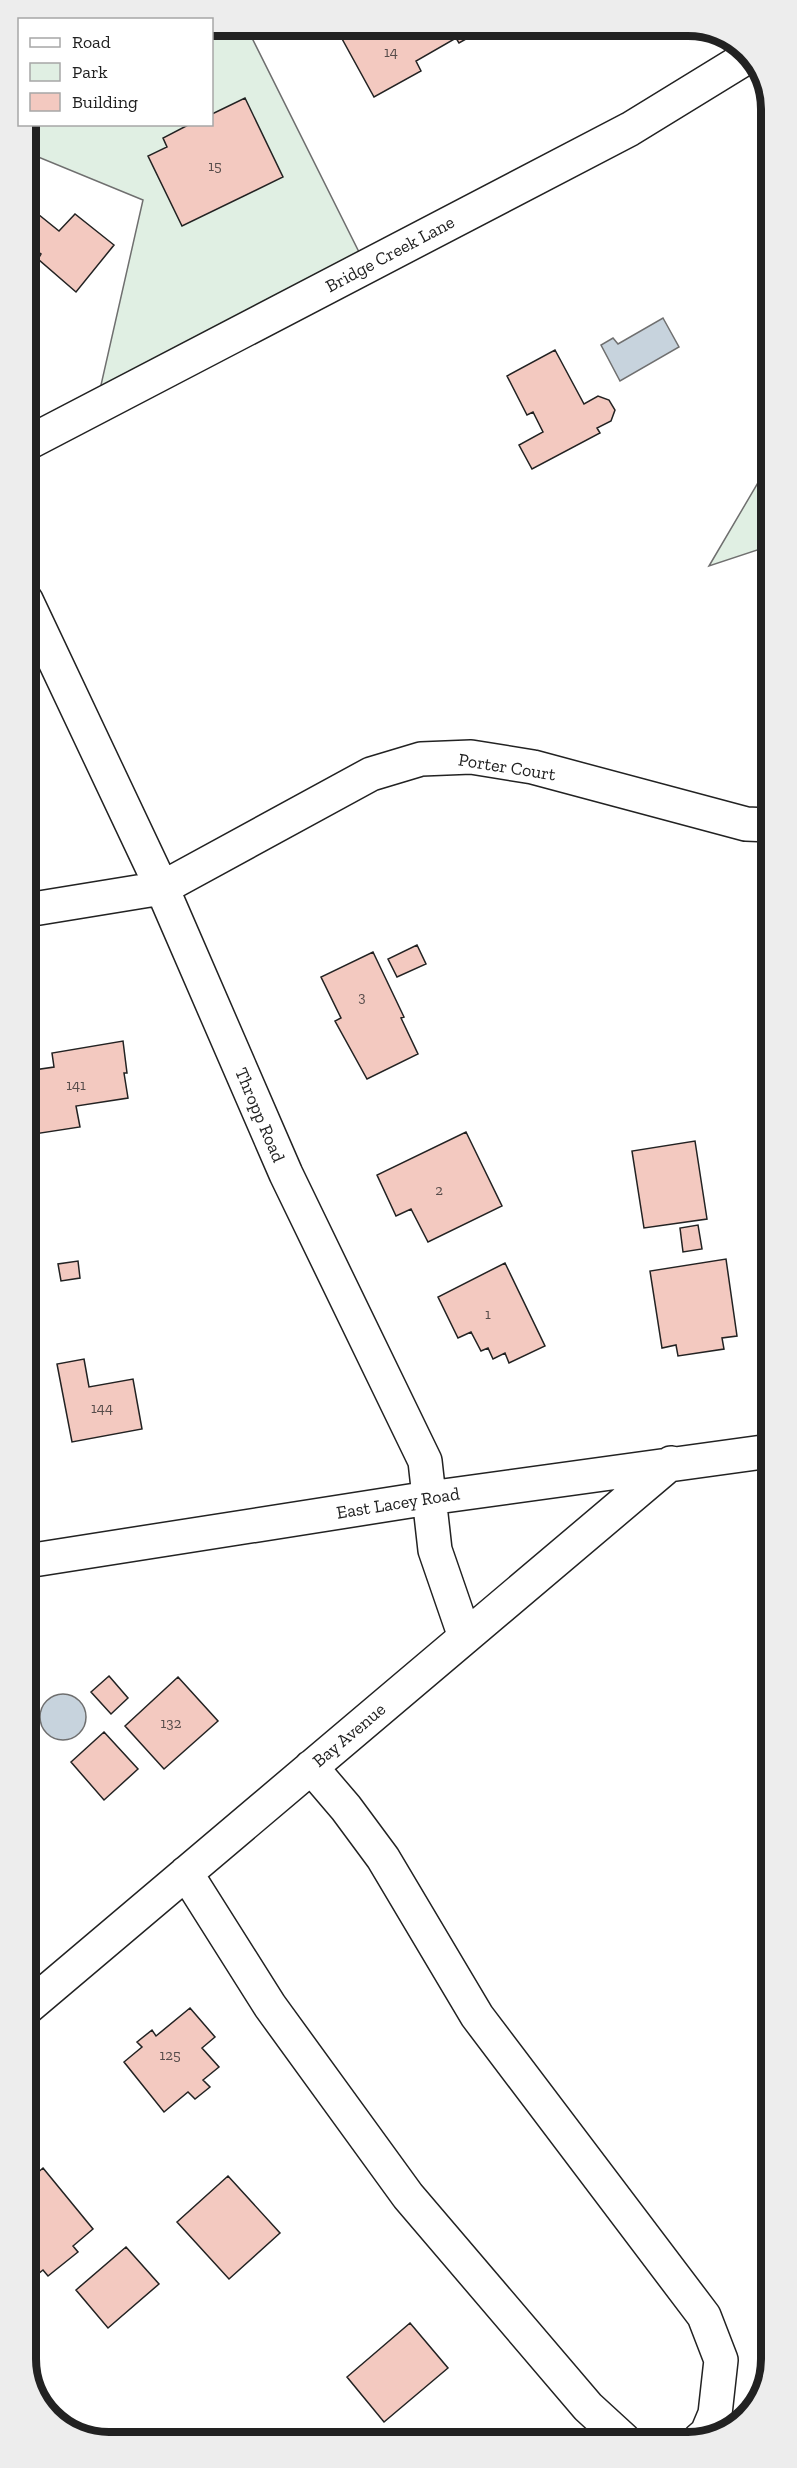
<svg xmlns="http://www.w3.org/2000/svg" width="797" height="2468" viewBox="0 0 797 2468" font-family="'Zilla Slab',serif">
<rect width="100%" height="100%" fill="#fff"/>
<!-- green -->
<path fill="#e0efe3" stroke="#6f6f6f" stroke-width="1.5" d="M 212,26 L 246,26 L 368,270 L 96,407 L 143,200 L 26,152 L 26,125 L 212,124 Z
M 769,464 L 769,546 L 709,566 Z"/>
<!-- water -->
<path fill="#c7d3dd" stroke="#6f6f6f" stroke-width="1.5" d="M 663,318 L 679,347 L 620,381 L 601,345 L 613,338 L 618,344 Z
M40 1717a23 23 0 1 1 46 0a23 23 0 1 1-46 0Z"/>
<!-- building -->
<path fill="#f3c9c0" stroke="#222" stroke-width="1.5" d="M 335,26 L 489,26 L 459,43 L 456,38 L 416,61 L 421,71 L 374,97 Z
M 245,98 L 283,177 L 182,226 L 148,156 L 167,147 L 163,138 L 190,124 L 212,124 L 212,114 Z
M 26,195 L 36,197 L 33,210 L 59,231 L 75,214 L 114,245 L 76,292 L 38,259 L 41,254 L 27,244 L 26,249 Z
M 555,350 L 584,404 L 598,396 L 609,400 L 615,410 L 611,421 L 597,428 L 600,433 L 532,469 L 519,445 L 543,432 L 533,412 L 527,415 L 507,376 Z
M 417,945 L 426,964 L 397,977 L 388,959 Z
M 373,952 L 404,1017 L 401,1018 L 418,1054 L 367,1079 L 335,1021 L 341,1018 L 321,977 Z
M 123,1041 L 127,1073 L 124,1073 L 128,1098 L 76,1106 L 80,1127 L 28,1135 L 27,1071 L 54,1067 L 52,1053 Z
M 466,1132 L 502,1206 L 428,1242 L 411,1209 L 396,1216 L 377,1175 Z
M 695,1141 L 707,1219 L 644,1228 L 632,1151 Z
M 698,1225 L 702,1249 L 683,1252 L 680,1228 Z
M 726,1259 L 737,1336 L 722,1338 L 724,1349 L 678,1356 L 676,1345 L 662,1348 L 650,1271 Z
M 78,1261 L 80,1278 L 61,1281 L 58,1264 Z
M 505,1263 L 545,1346 L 509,1363 L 505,1353 L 493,1359 L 488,1348 L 481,1351 L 471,1332 L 458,1338 L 438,1297 Z
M 84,1359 L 89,1387 L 133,1379 L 142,1429 L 72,1442 L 57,1364 Z
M 109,1676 L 128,1698 L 111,1714 L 91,1692 Z
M 178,1677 L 218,1721 L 164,1769 L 125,1726 Z
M 104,1732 L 138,1769 L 104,1800 L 71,1762 Z
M 190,2008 L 215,2037 L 202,2048 L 219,2067 L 203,2080 L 210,2087 L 195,2099 L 188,2092 L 164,2112 L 124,2062 L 142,2047 L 137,2042 L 152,2030 L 156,2036 Z
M 43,2168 L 93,2229 L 73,2246 L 78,2252 L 48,2276 L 43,2270 L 28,2282 L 28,2181 Z
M 228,2176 L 280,2233 L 229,2279 L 177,2222 Z
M 126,2247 L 159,2284 L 108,2328 L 76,2290 Z
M 410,2323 L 448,2368 L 384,2422 L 347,2377 Z"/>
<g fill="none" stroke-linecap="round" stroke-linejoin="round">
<!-- minor casing -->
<g stroke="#222" stroke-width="36">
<path id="minor" d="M 26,444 L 630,129 L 749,56
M 26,600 L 162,888 L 286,1174 L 425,1461 L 435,1550 L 465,1637
M 27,910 L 162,888 L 371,774 L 421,759 L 471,757 L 533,767 L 746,824 L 770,825
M 27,1561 L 429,1498 L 770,1451
M 311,1767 L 346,1808 L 383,1858 L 477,2016 L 704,2316 L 721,2360 L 715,2414 L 707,2433 L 699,2440
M 186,1873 L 270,2006 L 408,2196 L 588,2407 L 624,2440
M 28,2007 L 671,1463"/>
</g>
<!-- minor -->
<use href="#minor" stroke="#fff" stroke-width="33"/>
</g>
<g text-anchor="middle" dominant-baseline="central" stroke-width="4.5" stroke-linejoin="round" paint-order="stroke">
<!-- number labels -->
<g font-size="15" fill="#564c4a">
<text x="391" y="52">14</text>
<text x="215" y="166">15</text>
<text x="362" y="997">3</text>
<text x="76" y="1085">141</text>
<text x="439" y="1190">2</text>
<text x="488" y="1314">1</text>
<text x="102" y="1408">144</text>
<text x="171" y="1723">132</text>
<text x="170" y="2055">125</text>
</g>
<!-- street labels -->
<g font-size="18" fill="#222" stroke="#fff">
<text transform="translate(390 254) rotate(-28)">Bridge Creek Lane</text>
<text transform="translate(507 767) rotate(9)">Porter Court</text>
<text transform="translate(260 1115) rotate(67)">Thropp Road</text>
<text transform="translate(398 1503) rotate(-9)">East Lacey Road</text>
<text transform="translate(349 1735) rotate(-40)">Bay Avenue</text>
</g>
</g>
<!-- crop -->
<path d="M0 0H797V2468H0ZM109 36H688A73 73 0 0 1 761 109V2359A73 73 0 0 1 688 2432H109A73 73 0 0 1 36 2359V109A73 73 0 0 1 109 36Z" fill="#ededed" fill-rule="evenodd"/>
<path fill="none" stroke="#222" stroke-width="8" d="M109 36H688A73 73 0 0 1 761 109V2359A73 73 0 0 1 688 2432H109A73 73 0 0 1 36 2359V109A73 73 0 0 1 109 36Z"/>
<!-- legend -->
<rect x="18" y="18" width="195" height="108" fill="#ffffff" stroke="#a7a7a7" stroke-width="1.5"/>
<rect x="30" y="38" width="30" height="9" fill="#ffffff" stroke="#a7a7a7" stroke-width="1.5"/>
<text x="72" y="48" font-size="18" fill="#222222">Road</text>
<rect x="30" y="63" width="30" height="18" fill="#e0efe3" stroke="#a7a7a7" stroke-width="1.5"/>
<text x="72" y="78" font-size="18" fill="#222222">Park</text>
<rect x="30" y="93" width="30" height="18" fill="#f3c9c0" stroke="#a7a7a7" stroke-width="1.5"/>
<text x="72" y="108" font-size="18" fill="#222222">Building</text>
</svg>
